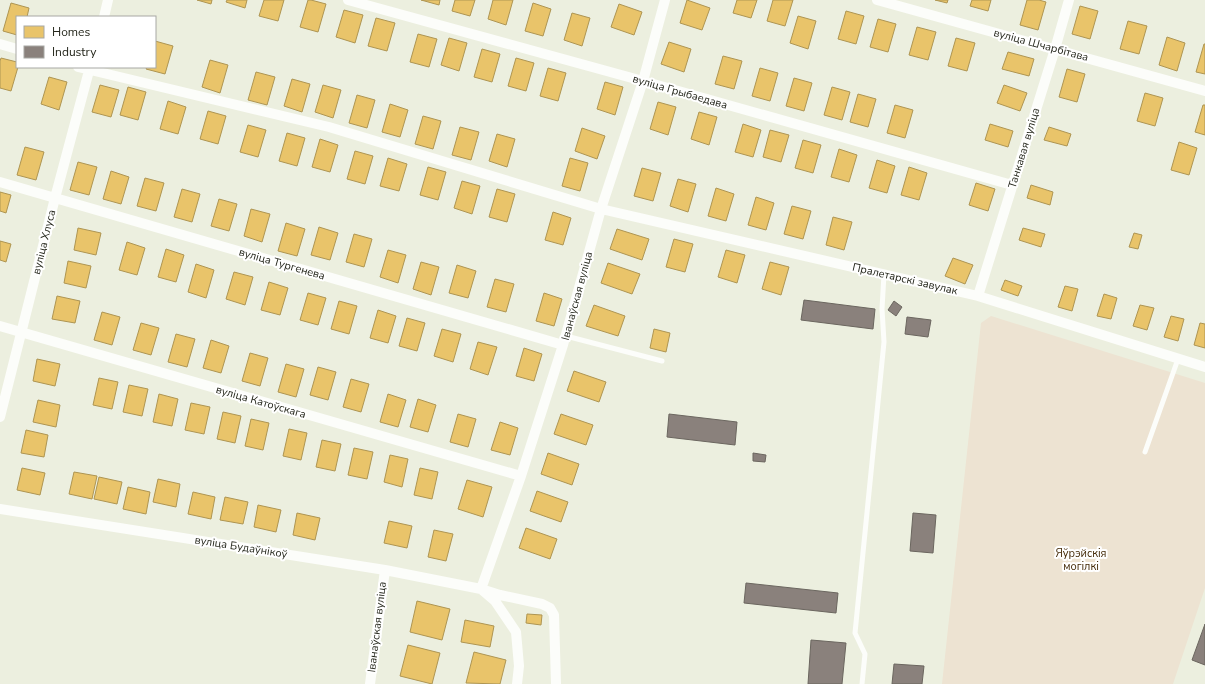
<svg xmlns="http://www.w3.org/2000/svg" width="1205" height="684" viewBox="0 0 1205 684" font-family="'Nunito Sans',sans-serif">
<rect width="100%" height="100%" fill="#ecefdf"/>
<!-- green -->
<path fill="#ede3d2" d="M 991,316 L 1205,383 L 1205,588 L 1173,684 L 942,684 L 981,323 Z"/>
<!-- homes -->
<path fill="#e9c46a" stroke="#ae9552" d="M 197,0 L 212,0 L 211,4 Z
M 227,0 L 247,0 L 245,8 L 226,2 Z
M 264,0 L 284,0 L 278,21 L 259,16 Z
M 308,0 L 311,0 L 326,4 L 318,32 L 300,27 Z
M 421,0 L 440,0 L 439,5 Z
M 455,0 L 475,0 L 470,16 L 452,11 Z
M 493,0 L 513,0 L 506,25 L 488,19 Z
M 687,0 L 710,8 L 702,30 L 680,23 Z
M 737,0 L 757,0 L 751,18 L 733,13 Z
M 773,0 L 793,0 L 785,26 L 767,21 Z
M 935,0 L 948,0 L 947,3 Z
M 972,0 L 991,0 L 988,11 L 970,6 Z
M 1027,0 L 1039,0 L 1046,2 L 1038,30 L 1020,25 Z
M 11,3 L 29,8 L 27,17 L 17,17 L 17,35 L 3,31 Z
M 533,3 L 551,9 L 543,36 L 525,31 Z
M 619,4 L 642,12 L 634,35 L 611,27 Z
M 1080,6 L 1098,11 L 1090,39 L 1072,34 Z
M 344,10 L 363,15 L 355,43 L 336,37 Z
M 846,11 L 864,16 L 856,44 L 838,39 Z
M 572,13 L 590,18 L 582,46 L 564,40 Z
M 798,16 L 816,21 L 808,49 L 790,43 Z
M 376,18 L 395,23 L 387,51 L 368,46 Z
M 878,19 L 896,24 L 888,52 L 870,47 Z
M 1128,21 L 1147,26 L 1139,54 L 1120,49 Z
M 917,27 L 936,32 L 928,60 L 909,55 Z
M 418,34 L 437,39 L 429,67 L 410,62 Z
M 1167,37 L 1185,43 L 1177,71 L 1159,65 Z
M 449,38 L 467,43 L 459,71 L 441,65 Z
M 956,38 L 975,43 L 967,71 L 948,66 Z
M 155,41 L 173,46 L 165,74 L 146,69 L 147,67 L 155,67 Z
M 669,42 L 691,49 L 684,72 L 661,64 Z
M 1204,44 L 1205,44 L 1205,74 L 1196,72 Z
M 482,49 L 500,54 L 492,82 L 474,77 Z
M 1008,52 L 1034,59 L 1029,76 L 1002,69 Z
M 723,56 L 742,61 L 734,89 L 715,84 Z
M 1,58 L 17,62 L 17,67 L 18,67 L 11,91 L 0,88 L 0,61 Z
M 516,58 L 534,63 L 526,91 L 508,86 Z
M 210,60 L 228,65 L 220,93 L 202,87 Z
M 548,68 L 566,73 L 558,101 L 540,96 Z
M 760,68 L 778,73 L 770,101 L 752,96 Z
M 1067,69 L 1085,74 L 1077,102 L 1059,97 Z
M 256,72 L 275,77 L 267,105 L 248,100 Z
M 49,77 L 67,82 L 59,110 L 41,104 Z
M 794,78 L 812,83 L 804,111 L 786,106 Z
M 292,79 L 310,84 L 302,112 L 284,106 Z
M 605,82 L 623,87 L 615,115 L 597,109 Z
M 100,85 L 119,90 L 111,117 L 92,112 Z
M 323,85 L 341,90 L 333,118 L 315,112 Z
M 1004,85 L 1027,93 L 1020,111 L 997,103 Z
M 128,87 L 146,92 L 138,120 L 120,115 Z
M 832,87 L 850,92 L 842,120 L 824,115 Z
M 1145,93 L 1163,98 L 1155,126 L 1137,121 Z
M 858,94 L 876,99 L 868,127 L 850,122 Z
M 357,95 L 375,100 L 367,128 L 349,123 Z
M 168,101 L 186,107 L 178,134 L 160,129 Z
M 658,102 L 676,107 L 668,135 L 650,129 Z
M 390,104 L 408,110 L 400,137 L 382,132 Z
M 895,105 L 913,110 L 905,138 L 887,133 Z
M 1203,105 L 1205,105 L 1205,135 L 1195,132 Z
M 208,111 L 226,116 L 218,144 L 200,139 Z
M 699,112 L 717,117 L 709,145 L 691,139 Z
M 423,116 L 441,121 L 433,149 L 415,144 Z
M 743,124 L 761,130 L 753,157 L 735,152 Z
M 990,124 L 1013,131 L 1008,147 L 985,140 Z
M 248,125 L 266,130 L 258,157 L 240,152 Z
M 460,127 L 479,132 L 471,160 L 452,155 Z
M 1049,127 L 1071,134 L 1067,146 L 1044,140 Z
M 582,128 L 605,136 L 597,159 L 575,151 Z
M 770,130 L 789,135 L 781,162 L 763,157 Z
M 287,133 L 305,138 L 297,166 L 279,161 Z
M 497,134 L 515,139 L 507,167 L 489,161 Z
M 320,139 L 338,145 L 330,172 L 312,167 Z
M 803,140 L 821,145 L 813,173 L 795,168 Z
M 1179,142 L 1197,148 L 1189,175 L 1171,170 Z
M 25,147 L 44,152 L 36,180 L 17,175 Z
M 839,149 L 857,155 L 849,182 L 831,177 Z
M 355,151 L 373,156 L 365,184 L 347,179 Z
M 388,158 L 407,164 L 399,191 L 380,186 Z
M 570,158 L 588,163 L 580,191 L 562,186 Z
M 877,160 L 895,166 L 887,193 L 869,188 Z
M 78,162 L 97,167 L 89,195 L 70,190 Z
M 428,167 L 446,172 L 438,200 L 420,195 Z
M 909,167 L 927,173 L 919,200 L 901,195 Z
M 642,168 L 661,173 L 653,201 L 634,196 Z
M 111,171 L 129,177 L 121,204 L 103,199 Z
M 145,178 L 164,183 L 156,211 L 137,206 Z
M 678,179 L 696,184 L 688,212 L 670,206 Z
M 462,181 L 480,186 L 472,214 L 454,208 Z
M 976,183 L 995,189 L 988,211 L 969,205 Z
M 1031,185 L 1053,192 L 1050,205 L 1027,198 Z
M 716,188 L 734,194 L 726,221 L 708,216 Z
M 182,189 L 200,194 L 192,222 L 174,217 Z
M 497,189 L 515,194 L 507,222 L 489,217 Z
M 0,192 L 11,195 L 6,213 L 0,211 Z
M 756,197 L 774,203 L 766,230 L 748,225 Z
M 219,199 L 237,204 L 229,231 L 211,226 Z
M 792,206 L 811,211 L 803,239 L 784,234 Z
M 251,209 L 270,214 L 262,242 L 244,236 Z
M 553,212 L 571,218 L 563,245 L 545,240 Z
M 833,217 L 852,222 L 844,250 L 826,245 Z
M 286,223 L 305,229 L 297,256 L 278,251 Z
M 319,227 L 338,233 L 330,260 L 311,255 Z
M 78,228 L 101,233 L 96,255 L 74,250 Z
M 1023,228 L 1045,234 L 1041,247 L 1019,240 Z
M 617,229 L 649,239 L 642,260 L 610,249 Z
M 1134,233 L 1142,235 L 1138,249 L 1129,247 Z
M 354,234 L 372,239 L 364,267 L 346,262 Z
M 674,239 L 693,244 L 685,272 L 666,267 Z
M 0,241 L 11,244 L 6,262 L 0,260 Z
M 127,242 L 145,248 L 137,275 L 119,270 Z
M 166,249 L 184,255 L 176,282 L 158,277 Z
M 388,250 L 406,255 L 398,283 L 380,277 Z
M 726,250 L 745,255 L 737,283 L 718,277 Z
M 953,258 L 973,265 L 965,284 L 945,276 Z
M 68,261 L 91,266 L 86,288 L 64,283 Z
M 421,262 L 439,267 L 431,295 L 413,289 Z
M 770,262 L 789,267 L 781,295 L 762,289 Z
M 608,263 L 640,274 L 632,294 L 601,283 Z
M 196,264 L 214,270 L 206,298 L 188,292 Z
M 457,265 L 476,271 L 468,298 L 449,293 Z
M 234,272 L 253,277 L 245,305 L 226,299 Z
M 495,279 L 514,284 L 506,312 L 487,307 Z
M 1005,280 L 1022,286 L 1018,296 L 1001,290 Z
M 269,282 L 288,288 L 280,315 L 261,310 Z
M 1065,286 L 1078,289 L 1072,311 L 1058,307 Z
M 308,293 L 326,298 L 318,325 L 300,320 Z
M 544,293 L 562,299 L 554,326 L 536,321 Z
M 1104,294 L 1117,298 L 1111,319 L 1097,316 Z
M 57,296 L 80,301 L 75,323 L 52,319 Z
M 339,301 L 357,306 L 349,334 L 331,329 Z
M 594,305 L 625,316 L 618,336 L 586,326 Z
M 1140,305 L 1154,308 L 1147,330 L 1133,326 Z
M 378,310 L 396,316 L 388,343 L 370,338 Z
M 102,312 L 120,317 L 112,345 L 94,340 Z
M 1171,316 L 1184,319 L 1178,341 L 1164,337 Z
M 407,318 L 425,323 L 417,351 L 399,346 Z
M 141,323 L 159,328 L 151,355 L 133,350 Z
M 1200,323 L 1205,324 L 1205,348 L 1194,345 Z
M 442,329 L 461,334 L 453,362 L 434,356 Z
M 654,329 L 670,333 L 666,352 L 650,348 Z
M 176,334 L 195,339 L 187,367 L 168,362 Z
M 211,340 L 229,346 L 221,373 L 203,368 Z
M 478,342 L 497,347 L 488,375 L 470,369 Z
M 524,348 L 542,354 L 534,381 L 516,376 Z
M 250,353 L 268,358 L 260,386 L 242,381 Z
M 37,359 L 60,364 L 55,386 L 33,381 Z
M 286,364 L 304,369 L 296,397 L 278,392 Z
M 318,367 L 336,372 L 328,400 L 310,395 Z
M 574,371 L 606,382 L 599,402 L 567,391 Z
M 99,378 L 118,382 L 112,409 L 93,405 Z
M 351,379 L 369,384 L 361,412 L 343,407 Z
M 129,385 L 148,389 L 142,416 L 123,412 Z
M 159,394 L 178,399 L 172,426 L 153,422 Z
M 388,394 L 406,400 L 398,427 L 380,422 Z
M 418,399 L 436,405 L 428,432 L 410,427 Z
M 38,400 L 60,405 L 56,427 L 33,422 Z
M 191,403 L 210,407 L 204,434 L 185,430 Z
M 223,412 L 241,416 L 235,443 L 217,439 Z
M 458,414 L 476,419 L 468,447 L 450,442 Z
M 561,414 L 593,425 L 586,445 L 554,434 Z
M 251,419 L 269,423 L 263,450 L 245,446 Z
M 500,422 L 518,428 L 510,455 L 491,450 Z
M 289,429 L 307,433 L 301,460 L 283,456 Z
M 26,430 L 48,435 L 44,457 L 21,453 Z
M 322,440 L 341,444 L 335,471 L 316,467 Z
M 354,448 L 373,452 L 367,479 L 348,475 Z
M 548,453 L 579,464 L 572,485 L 541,474 Z
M 390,455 L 408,459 L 402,487 L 384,482 Z
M 22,468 L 45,473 L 40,495 L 17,490 Z
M 420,468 L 438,472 L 432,499 L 414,495 Z
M 74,472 L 97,476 L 92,499 L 69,494 Z
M 99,477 L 122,482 L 117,504 L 94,499 Z
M 158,479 L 180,484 L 176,507 L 153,502 Z
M 467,480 L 492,487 L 483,517 L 458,509 Z
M 128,487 L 150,492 L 146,514 L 123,509 Z
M 537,491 L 568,502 L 561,522 L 530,511 Z
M 193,492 L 215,497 L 211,519 L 188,514 Z
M 225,497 L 248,502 L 243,524 L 220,520 Z
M 258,505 L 281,510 L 276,532 L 254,527 Z
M 297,513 L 320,518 L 315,540 L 293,535 Z
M 389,521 L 412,526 L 407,548 L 384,543 Z
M 526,528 L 557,539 L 550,559 L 519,548 Z
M 434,530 L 453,534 L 446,561 L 428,557 Z
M 417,601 L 450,609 L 442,640 L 410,632 Z
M 527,614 L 542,615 L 541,625 L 526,623 Z
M 465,620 L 494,626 L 490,647 L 461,642 Z
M 408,645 L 440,653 L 432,684 L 400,676 Z
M 474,652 L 506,660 L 500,684 L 466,683 Z"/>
<!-- industry -->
<path fill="#8a817c" stroke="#6b665f" d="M 804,300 L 875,309 L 873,329 L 801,320 Z
M 894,301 L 902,307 L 896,316 L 888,310 Z
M 907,317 L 931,320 L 928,337 L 905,334 Z
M 669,414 L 737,422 L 735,445 L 667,437 Z
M 753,453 L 766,455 L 765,462 L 753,461 Z
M 913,513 L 936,515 L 933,553 L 910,551 Z
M 746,583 L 838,593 L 836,613 L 744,603 Z
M 1205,624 L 1205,665 L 1192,660 Z
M 811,640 L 846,643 L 842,684 L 808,684 Z
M 894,664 L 924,666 L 922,684 L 892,684 Z"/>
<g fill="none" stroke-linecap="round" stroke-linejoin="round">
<!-- lane -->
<path stroke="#fcfdfa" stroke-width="5" d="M 566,336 L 662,361
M 1145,452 L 1178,359
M 862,684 L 865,654 L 855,633 L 884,342 L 882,309 L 884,274"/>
<!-- street -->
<path stroke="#fcfdfa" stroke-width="10" d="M 348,0 L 643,81 L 1012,185
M 877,0 L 1205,91
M 104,17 L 108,0
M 0,44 L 17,49
M 78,67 L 329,127 L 601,209 L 978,296 L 1205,367
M 0,182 L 563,345
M 978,296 L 1055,49 L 1069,0
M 0,326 L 521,476
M 0,417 L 55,198 L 90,67
M 0,509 L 385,570 L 481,589 L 495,601 L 516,632 L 519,666 L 517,684
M 370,684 L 385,570
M 556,684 L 554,615 L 550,608 L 542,604 L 500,595 L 481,589 L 521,476 L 563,345 L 601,209 L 643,81 L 665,0"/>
</g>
<g text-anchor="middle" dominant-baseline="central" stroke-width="4" stroke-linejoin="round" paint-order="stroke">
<!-- street labels -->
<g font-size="11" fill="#24261b" stroke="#fff">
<text transform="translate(1041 45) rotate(15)">вуліца Шчарбітава</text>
<text transform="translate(680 92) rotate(16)">вуліца Грыбаедава</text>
<text transform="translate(1024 148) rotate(-73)">Танкавая вуліца</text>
<text transform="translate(44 242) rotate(-76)">вуліца Хлуса</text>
<text transform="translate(282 264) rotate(16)">вуліца Тургенева</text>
<text transform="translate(905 279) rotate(13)">Пралетарскі завулак</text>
<text transform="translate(577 296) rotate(-75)">Іванаўская вуліца</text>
<text transform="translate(261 402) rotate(16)">вуліца Катоўскага</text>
<text transform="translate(241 547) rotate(9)">вуліца Будаўнікоў</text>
<text transform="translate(377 627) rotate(-83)">Іванаўская вуліца</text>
</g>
<!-- park labels -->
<g font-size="11" fill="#422805" stroke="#fff">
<text x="1081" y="553">Яўрэйскія<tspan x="1081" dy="13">могілкі</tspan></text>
</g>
</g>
<!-- legend -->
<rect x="16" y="16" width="140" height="52" fill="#ffffff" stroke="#a7a8a4"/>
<rect x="24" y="26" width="20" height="12" fill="#e9c46a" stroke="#a7a8a4"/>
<text x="52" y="36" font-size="12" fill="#24261b">Homes</text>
<rect x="24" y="46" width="20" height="12" fill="#8a817c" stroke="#a7a8a4"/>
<text x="52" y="56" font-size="12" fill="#24261b">Industry</text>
</svg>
